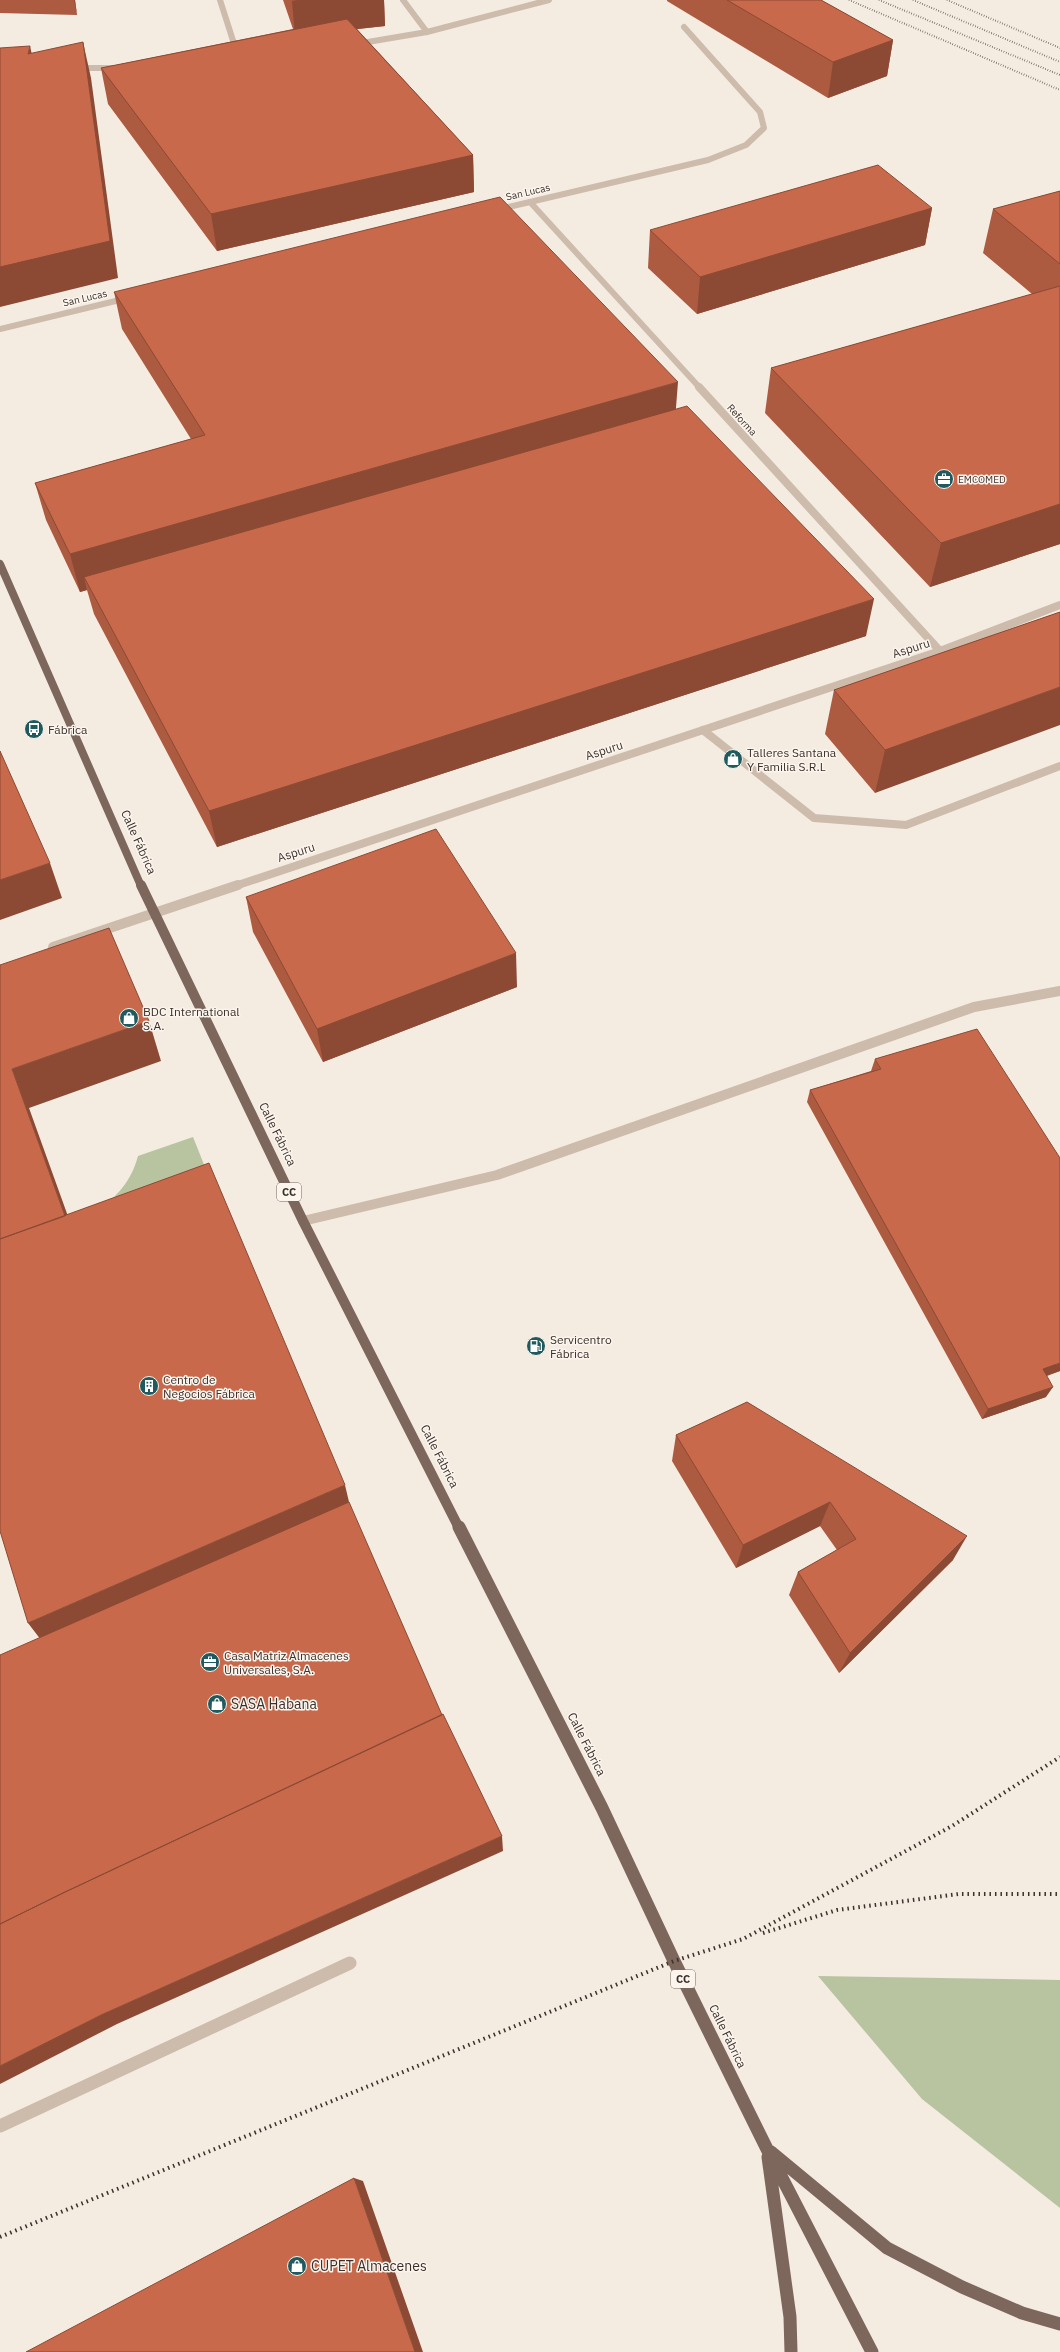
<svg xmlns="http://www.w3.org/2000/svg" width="1060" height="2352" viewBox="0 0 1060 2352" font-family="'IBM Plex Sans',sans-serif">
<rect width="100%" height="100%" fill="#f4ebe1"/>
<!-- green -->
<path fill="#b8c4a0" d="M 193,1137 L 221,1207 L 97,1212 C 117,1196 131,1182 138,1156 Z
M 818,1976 L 1060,1980 L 1060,2208 L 922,2099 Z"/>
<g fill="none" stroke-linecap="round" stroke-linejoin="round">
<!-- lane-far3 -->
<path stroke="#cdbbac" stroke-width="6" d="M 220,0 L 237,53
M 403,0 L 427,32
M 356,44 L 427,32 L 549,0
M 76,68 L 114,68
M 530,202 L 708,160 L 746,145 L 764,128 L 760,112 L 684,27"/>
<!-- lane-far2 -->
<path stroke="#cdbbac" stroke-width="8" d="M 940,651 L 1060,605
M 703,730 L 814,818 L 906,825 L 1060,766"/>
<!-- lane-far1 -->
<path stroke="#cdbbac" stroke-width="10" d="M 303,1221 L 497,1175 L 974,1007 L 1060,991"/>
<!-- lane -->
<path stroke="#cdbbac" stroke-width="13" d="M 0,2126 L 350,1963"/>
<!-- street-far2 -->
<path stroke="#cdbbac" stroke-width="6" d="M 496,210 L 530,202 L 700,388
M 0,329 L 128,298"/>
<!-- street-far1 -->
<path stroke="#cdbbac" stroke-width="8" d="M 235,886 L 940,651 L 699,387"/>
<!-- street -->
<path stroke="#cdbbac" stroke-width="10" d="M 53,947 L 238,885"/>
<!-- primary-far2 -->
<path stroke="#7d675c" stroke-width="8" d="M 0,564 L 141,886"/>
<!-- primary-far1 -->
<path stroke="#7d675c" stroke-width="10" d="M 141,885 L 303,1221 L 459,1528"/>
<!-- primary -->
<path stroke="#7d675c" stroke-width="13" d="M 459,1527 L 602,1808 L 674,1961 L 767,2149 L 872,2352
M 771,2152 L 887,2248 L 962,2287 L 1022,2313 L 1060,2324
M 768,2157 L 790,2317 L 791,2352"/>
<!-- rail-far1 -->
<path stroke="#3b302b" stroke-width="2" stroke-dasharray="0.5 2" stroke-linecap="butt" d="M 849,0 L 1060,90
M 879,0 L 1060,75
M 913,0 L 1060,62
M 947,0 L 1060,48"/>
<!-- rail -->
<path stroke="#3b302b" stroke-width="4" stroke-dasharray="1.5 4" stroke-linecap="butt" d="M 763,1933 L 837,1910 L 959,1894 L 1060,1894
M 0,2237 L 674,1961 L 743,1939 L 952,1826 L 1060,1757"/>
</g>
<!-- wall -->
<path fill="#ac5a40" d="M 0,0 L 75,0 L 77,15 L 0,13 Z
M 283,0 L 384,0 L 385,26 L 357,29 L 473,155 L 474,192 L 217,251 L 108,104 L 101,68 L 293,29 Z
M 667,0 L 821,0 L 893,40 L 887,76 L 828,98 L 667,1 Z
M 1060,191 L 1060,544 L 930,587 L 765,413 L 771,368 L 1032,294 L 983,253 L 993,209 Z
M 932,208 L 925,245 L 697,314 L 648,268 L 650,230 Z
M 114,292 L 676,409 L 866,636 L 217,847 L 94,614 L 87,590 L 80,592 L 46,520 L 35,483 L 191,439 L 122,329 Z
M 1060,612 L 875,793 L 825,734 L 834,690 Z
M 246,897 L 517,987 L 323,1062 L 253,932 Z
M 875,1059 L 1060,1371 L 1047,1376 L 1046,1397 L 982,1419 L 807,1102 L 810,1090 L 871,1071 Z
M 747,1402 L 953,1560 L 839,1673 L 789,1595 L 798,1572 L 837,1550 L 820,1526 L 736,1568 L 672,1461 L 676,1435 Z"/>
<!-- shaded-wall -->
<path fill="#8c4a34" d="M 74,0 L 75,0 L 77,15 Z
M 298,0 L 384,0 L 385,26 L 295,36 L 292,1 Z
M 893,40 L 887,76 L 828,98 L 833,62 Z
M 83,42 L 91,78 L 118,278 L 0,307 L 0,267 Z
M 30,46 L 38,82 L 28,54 Z
M 473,155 L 474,192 L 217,251 L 211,214 Z
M 932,208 L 925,245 L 697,314 L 700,277 Z
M 678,382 L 675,420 L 84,577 L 87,590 L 80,592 L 70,554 Z
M 1060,504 L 1060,544 L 930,587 L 941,543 Z
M 874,599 L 866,636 L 217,847 L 209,811 Z
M 1060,687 L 1060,725 L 875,793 L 885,750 Z
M 50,863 L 62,898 L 0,920 L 0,880 Z
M 516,953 L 517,987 L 323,1062 L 317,1029 Z
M 149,1021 L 161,1061 L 29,1108 L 83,1258 L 67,1222 L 12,1069 Z
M 1060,1363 L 1060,1371 L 1036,1379 L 1043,1369 Z
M 1053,1387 L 1046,1397 L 982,1419 L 988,1409 Z
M 345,1485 L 353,1519 L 51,1653 L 28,1623 Z
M 830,1502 L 820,1526 L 736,1568 L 743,1545 Z
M 967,1536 L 953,1560 L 839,1673 L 850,1653 Z
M 502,1836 L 503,1851 L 117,2024 L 0,2084 L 0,2066 L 101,2015 Z
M 354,2178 L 363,2181 L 423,2352 L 415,2352 Z"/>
<!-- building -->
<path fill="#c8694b" stroke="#8c4a34" d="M 727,0 L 821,0 L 893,40 L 833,62 Z
M 347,19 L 473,155 L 211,214 L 101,68 Z
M 83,42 L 110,241 L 0,267 L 0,48 L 30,46 L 28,54 Z
M 878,165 L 932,208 L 700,277 L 650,230 Z
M 1060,191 L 1060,264 L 993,209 Z
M 500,197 L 678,382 L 70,554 L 35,483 L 205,435 L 114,292 Z
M 1060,286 L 1060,504 L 941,543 L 771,368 Z
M 687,406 L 874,599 L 209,811 L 84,577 Z
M 1060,612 L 1060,687 L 885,750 L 834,690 Z
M 0,751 L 50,863 L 0,880 Z
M 436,829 L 516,953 L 317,1029 L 246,897 Z
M 109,928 L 149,1021 L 12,1069 L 65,1216 L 0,1239 L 0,965 Z
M 977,1029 L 1060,1158 L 1060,1363 L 1043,1369 L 1053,1387 L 988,1409 L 810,1090 L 881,1069 L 875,1059 Z
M 209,1163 L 345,1485 L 28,1623 L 0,1531 L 0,1239 Z
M 747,1402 L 967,1536 L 850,1653 L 798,1572 L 856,1539 L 830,1502 L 743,1545 L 676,1435 Z
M 349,1502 L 442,1715 L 63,1893 L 0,1924 L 0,1655 Z
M 443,1714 L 502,1836 L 101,2015 L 0,2066 L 0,1924 L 63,1893 Z
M 354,2178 L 415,2352 L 26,2352 Z"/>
<!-- icons -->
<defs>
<g id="office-disc" transform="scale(1)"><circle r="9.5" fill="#1f5a5e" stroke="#fbf5ee"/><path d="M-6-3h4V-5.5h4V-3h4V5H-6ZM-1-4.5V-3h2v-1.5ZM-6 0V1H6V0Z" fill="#fff"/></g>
<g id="bus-disc" transform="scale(1)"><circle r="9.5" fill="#1f5a5e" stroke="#fbf5ee"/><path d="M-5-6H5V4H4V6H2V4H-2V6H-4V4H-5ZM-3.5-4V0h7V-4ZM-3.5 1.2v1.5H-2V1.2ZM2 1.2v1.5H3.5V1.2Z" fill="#fff"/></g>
<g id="shop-disc" transform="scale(1)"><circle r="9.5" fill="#1f5a5e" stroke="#fbf5ee"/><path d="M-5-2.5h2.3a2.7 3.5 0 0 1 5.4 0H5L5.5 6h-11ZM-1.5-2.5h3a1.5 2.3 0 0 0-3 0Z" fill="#fff"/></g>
<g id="fuel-disc" transform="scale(1)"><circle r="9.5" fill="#1f5a5e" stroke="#fbf5ee"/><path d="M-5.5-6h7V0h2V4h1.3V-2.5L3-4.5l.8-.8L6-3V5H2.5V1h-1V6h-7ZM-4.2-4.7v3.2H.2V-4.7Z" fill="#fff"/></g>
<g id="building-disc" transform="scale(1)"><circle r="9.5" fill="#1f5a5e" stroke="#fbf5ee"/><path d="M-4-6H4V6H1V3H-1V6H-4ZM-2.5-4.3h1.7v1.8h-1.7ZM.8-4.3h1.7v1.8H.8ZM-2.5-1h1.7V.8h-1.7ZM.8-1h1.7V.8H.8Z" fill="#fff"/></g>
</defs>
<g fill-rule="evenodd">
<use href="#office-disc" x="944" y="479"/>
<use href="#bus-disc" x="34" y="729"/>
<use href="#shop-disc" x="733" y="759"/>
<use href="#shop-disc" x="129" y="1018"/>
<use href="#fuel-disc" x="536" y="1346"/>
<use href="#building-disc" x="149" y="1386"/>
<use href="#office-disc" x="210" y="1662"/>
<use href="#shop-disc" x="217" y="1704"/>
<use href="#shop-disc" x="297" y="2266"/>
</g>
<g text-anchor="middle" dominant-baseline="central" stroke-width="3" stroke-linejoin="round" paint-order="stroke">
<!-- far-street labels -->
<g font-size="10" fill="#3b302b" stroke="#fbf5ee">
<text transform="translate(528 192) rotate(-13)">San Lucas</text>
<text transform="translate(85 298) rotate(-13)">San Lucas</text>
<text transform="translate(742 420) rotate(48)">Reforma</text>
</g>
<!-- far-poi labels -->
<g font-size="10" fill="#3b302b" stroke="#fbf5ee" text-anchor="start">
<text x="958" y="479">EMCOMED</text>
</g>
<!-- shield labels -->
<g fill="#fbf5ee" stroke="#756b66" stroke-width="1">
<rect x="277" y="1183" width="24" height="18" rx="3"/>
<rect x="671" y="1970" width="24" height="18" rx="3"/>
</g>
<g font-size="11" font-weight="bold" fill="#3b302b">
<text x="289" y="1192">CC</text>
<text x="683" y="1979">CC</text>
</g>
<!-- street labels -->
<g font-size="12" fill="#3b302b" stroke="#fbf5ee">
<text transform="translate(911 648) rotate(-18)">Aspuru</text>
<text transform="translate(604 750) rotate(-18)">Aspuru</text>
<text transform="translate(139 842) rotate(66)">Calle Fábrica</text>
<text transform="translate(296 852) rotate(-18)">Aspuru</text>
<text transform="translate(278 1134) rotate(64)">Calle Fábrica</text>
<text transform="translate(440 1456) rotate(63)">Calle Fábrica</text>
<text transform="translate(587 1744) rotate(63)">Calle Fábrica</text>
<text transform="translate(728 2036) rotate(64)">Calle Fábrica</text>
</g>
<!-- poi labels -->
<g font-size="12" fill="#3b302b" stroke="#fbf5ee" text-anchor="start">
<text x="48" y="729">Fábrica</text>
<text x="747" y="752">Talleres Santana<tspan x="747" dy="14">Y Familia S.R.L</tspan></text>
<text x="143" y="1011">BDC International<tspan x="143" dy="14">S.A.</tspan></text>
<text x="550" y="1339">Servicentro<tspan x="550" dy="14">Fábrica</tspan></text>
<text x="163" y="1379">Centro de<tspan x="163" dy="14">Negocios Fábrica</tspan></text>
<text x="224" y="1655">Casa Matriz Almacenes<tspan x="224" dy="14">Universales, S.A.</tspan></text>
</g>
<!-- near-poi labels -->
<g font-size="14" fill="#3b302b" stroke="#fbf5ee" text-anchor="start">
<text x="231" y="1704">SASA Habana</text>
<text x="311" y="2266">CUPET Almacenes</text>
</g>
</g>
</svg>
